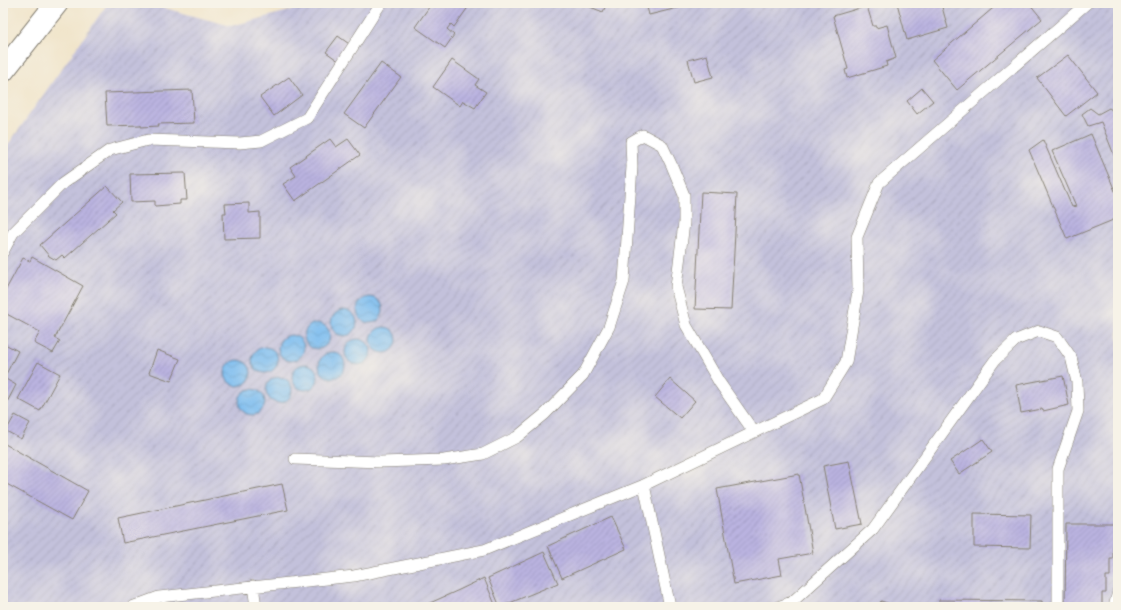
<svg xmlns="http://www.w3.org/2000/svg" width="1121" height="610" viewBox="0 0 1121 610" font-family="Cardo,serif">
<defs>
<pattern id="industrial-furrows" width="10" height="10" patternUnits="userSpaceOnUse"><rect width="10" height="10" fill="#c3c1db"/><path d="M-1 1l2-2M0 10L10 0M9 11l2-2" fill="none" stroke="#a7a5bb"/></pattern>
<pattern id="water-waves" width="16" height="10" patternUnits="userSpaceOnUse"><rect width="16" height="10" fill="#7abcf0"/><path d="M0 5q4-4 8 0t8 0" fill="none" stroke="#69a1cd"/></pattern>
<pattern id="building-hatch" width="6" height="6" patternUnits="userSpaceOnUse"><rect width="6" height="6" fill="#bab3e0"/><path d="M-1 1l2-2M0 6l6-6M5 7l2-2" fill="none" stroke="#9f99c0"/></pattern>
</defs>
<rect width="100%" height="100%" fill="#f7f3e8"/>
<filter id="ink" filterUnits="userSpaceOnUse"><feTurbulence type="fractalNoise" baseFrequency=".025" numOctaves="2"/><feDisplacementMap in="SourceGraphic" scale="8" xChannelSelector="R" yChannelSelector="G"/><feConvolveMatrix kernelMatrix="1 2 1 2 8 2 1 2 1" color-interpolation-filters="sRGB"/></filter>
<filter id="wash" filterUnits="userSpaceOnUse"><feTurbulence type="fractalNoise" baseFrequency=".012" numOctaves="4" result="noise"/><feDisplacementMap in="SourceGraphic" scale="16" xChannelSelector="R" yChannelSelector="G"/><feGaussianBlur stdDeviation="0.9" result="paint"/><feColorMatrix in="noise" values="0 0 0 0 0 0 0 0 0 0 0 0 0 0 0 0 0 1.4 0 .05"/><feComposite in="paint" operator="in"/></filter>
<g filter="url(#wash)">
<rect width="100%" height="100%" fill="#f1e5cb"/>
<!-- industrial -->
<path fill="url(#industrial-furrows)" d="M 108,3 L 146,3 L 231,26 L 304,7 L 307,3 L 1118,3 L 1118,607 L 3,607 L 3,152 Z"/>
<!-- water -->
<path fill="url(#water-waves)" stroke="#4b6c86" d="M357 310a13 13 0 1 1 26 0a13 13 0 1 1-26 0Z
M331 323a13 13 0 1 1 26 0a13 13 0 1 1-26 0Z
M304 336a13 13 0 1 1 26 0a13 13 0 1 1-26 0Z
M371 340a13 13 0 1 1 26 0a13 13 0 1 1-26 0Z
M278 348a13 13 0 1 1 26 0a13 13 0 1 1-26 0Z
M345 352a13 13 0 1 1 26 0a13 13 0 1 1-26 0Z
M252 360a13 13 0 1 1 26 0a13 13 0 1 1-26 0Z
M319 365a13 13 0 1 1 26 0a13 13 0 1 1-26 0Z
M225 373a13 13 0 1 1 26 0a13 13 0 1 1-26 0Z
M292 377a13 13 0 1 1 26 0a13 13 0 1 1-26 0Z
M266 390a13 13 0 1 1 26 0a13 13 0 1 1-26 0Z
M239 402a13 13 0 1 1 26 0a13 13 0 1 1-26 0Z"/>
<g id="blocks">
<!-- building -->
<path fill="url(#building-hatch)" d="M 432,3 L 466,3 L 469,6 L 454,27 L 451,24 L 447,29 L 454,35 L 445,48 L 415,27 Z
M 580,3 L 607,3 L 603,12 Z
M 646,3 L 694,3 L 694,4 L 649,15 Z
M 897,3 L 956,3 L 942,7 L 948,28 L 907,40 Z
M 999,3 L 1029,3 L 1042,19 L 957,90 L 932,60 Z
M 867,6 L 873,26 L 876,26 L 876,28 L 887,25 L 896,58 L 886,62 L 887,66 L 847,78 L 845,70 L 848,69 L 833,16 Z
M 338,36 L 352,46 L 340,62 L 326,52 Z
M 707,55 L 713,77 L 694,82 L 688,60 Z
M 1068,55 L 1097,92 L 1066,116 L 1037,78 Z
M 452,60 L 479,79 L 475,85 L 486,92 L 475,108 L 463,101 L 460,106 L 433,87 Z
M 381,63 L 401,77 L 364,128 L 344,114 Z
M 289,77 L 302,95 L 274,116 L 260,97 Z
M 922,88 L 933,101 L 917,114 L 907,101 Z
M 192,90 L 194,123 L 158,124 L 159,126 L 141,127 L 141,125 L 107,126 L 105,93 Z
M 1090,108 L 1098,114 L 1109,108 L 1118,114 L 1118,165 L 1101,122 L 1088,126 L 1082,114 Z
M 1091,134 L 1118,198 L 1118,218 L 1067,239 L 1029,150 L 1043,140 L 1072,207 L 1076,206 L 1052,151 Z
M 330,139 L 336,147 L 348,139 L 360,155 L 295,201 L 283,184 L 296,176 L 290,167 Z
M 185,173 L 187,200 L 180,200 L 180,204 L 155,206 L 155,201 L 131,202 L 130,174 Z
M 107,186 L 122,202 L 113,210 L 116,213 L 65,258 L 62,255 L 56,260 L 49,256 L 40,245 Z
M 701,192 L 737,194 L 731,310 L 695,309 Z
M 249,203 L 249,213 L 260,212 L 260,238 L 224,239 L 223,213 L 226,213 L 225,204 Z
M 32,257 L 83,286 L 55,338 L 60,341 L 53,353 L 34,343 L 40,332 L 3,312 L 4,308 L 3,307 L 3,295 L 23,258 L 30,261 Z
M 3,343 L 18,351 L 4,378 L 16,385 L 3,410 Z
M 157,350 L 180,359 L 171,381 L 149,373 Z
M 38,362 L 60,374 L 40,411 L 18,399 Z
M 1063,376 L 1069,405 L 1043,411 L 1042,409 L 1021,413 L 1016,385 Z
M 670,379 L 695,401 L 680,418 L 655,397 Z
M 15,415 L 30,423 L 21,439 L 6,431 Z
M 983,439 L 992,452 L 959,474 L 950,461 Z
M 5,444 L 88,491 L 72,520 L 3,482 L 3,448 Z
M 849,461 L 862,524 L 835,529 L 823,466 Z
M 799,474 L 813,553 L 779,559 L 782,575 L 734,584 L 717,489 Z
M 282,484 L 288,510 L 123,543 L 118,518 Z
M 974,514 L 1031,515 L 1030,548 L 974,547 Z
M 611,517 L 626,549 L 562,578 L 548,546 Z
M 1066,524 L 1117,524 L 1117,542 L 1113,543 L 1113,559 L 1110,559 L 1110,576 L 1106,576 L 1106,593 L 1102,593 L 1102,607 L 1065,607 Z
M 544,552 L 558,583 L 500,607 L 488,578 Z
M 484,578 L 496,607 L 421,607 L 459,590 Z
M 939,600 L 1042,601 L 1042,607 L 939,607 Z
M 881,601 L 899,607 L 879,607 Z"/>
</g>
</g>
<g filter="url(#ink)">
<use href="#blocks" fill-opacity="0" stroke="#868074" stroke-width="1"/>
<g fill="none" stroke-linecap="round" stroke-linejoin="round">
<!-- service casing -->
<g stroke="#868074" stroke-width="12">
<path id="service" d="M 3,252 L 13,233 L 63,183 L 110,150 L 148,140 L 240,143 L 261,141 L 307,118 L 381,3
M 295,459 L 380,462 L 444,460 L 483,454 L 517,437 L 545,414 L 583,375 L 609,327 L 624,281 L 632,167 L 631,142 L 643,135 L 662,145 L 672,166 L 684,195 L 684,223 L 676,287 L 686,325 L 719,382 L 754,432
M 644,485 L 670,607
M 253,586 L 256,607
M 132,607 L 159,597 L 354,576 L 484,550 L 644,485 L 823,399 L 846,362 L 858,291 L 857,237 L 879,183 L 1087,3
M 778,607 L 792,602 L 873,529 L 995,360 L 1016,340 L 1039,331 L 1057,337 L 1071,357 L 1077,382 L 1078,411 L 1058,469 L 1058,607
M 1114,607 L 1118,592"/>
</g>
<!-- secondary casing -->
<g stroke="#868074" stroke-width="24">
<path id="secondary" d="M 3,71 L 57,3"/>
</g>
<!-- service -->
<use href="#service" stroke="#fff" stroke-width="11"/>
<!-- secondary -->
<use href="#secondary" stroke="#fff" stroke-width="22"/>
</g>
</g>
<!-- margin -->
<rect width="1121" height="610" fill="none" stroke="#f7f3e8" stroke-width="16"/>
</svg>
